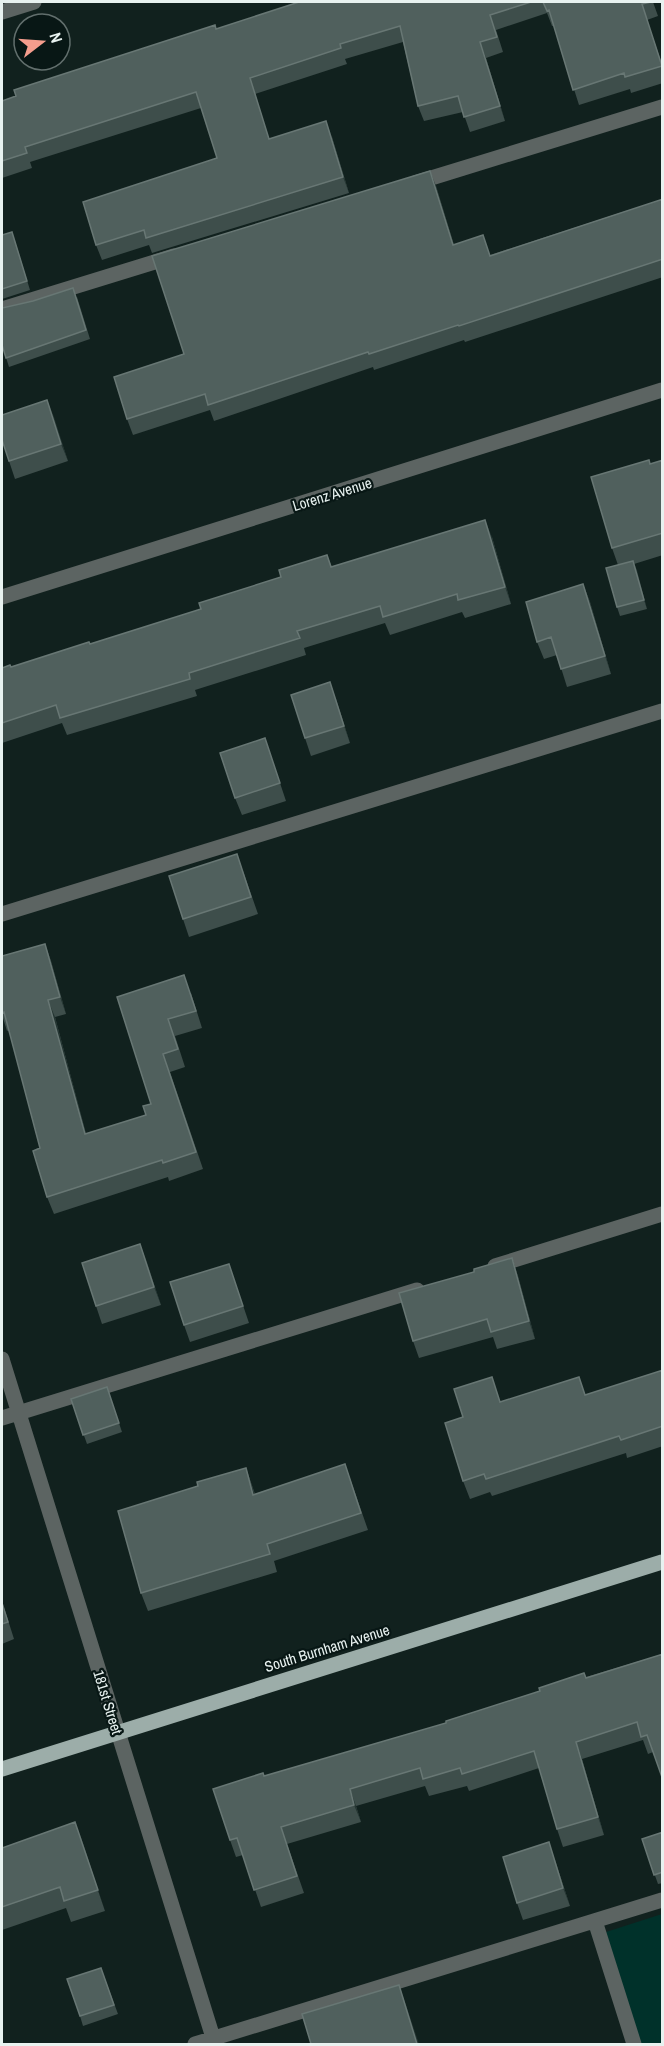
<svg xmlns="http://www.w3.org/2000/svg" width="664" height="2046" viewBox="0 0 664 2046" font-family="'Archivo Narrow',sans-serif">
<rect width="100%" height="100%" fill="#11211e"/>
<!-- green -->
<path fill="#00312a" d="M 662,1914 L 662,2044 L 641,2044 L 606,1932 Z"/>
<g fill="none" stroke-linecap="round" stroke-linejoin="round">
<!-- minor -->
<path stroke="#5c6462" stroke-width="15" d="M 2,12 L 34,2
M 415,183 L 662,107
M 2,309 L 174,256
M 2,597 L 662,390
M 2,914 L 662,711
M 495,1266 L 662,1214
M 2,1359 L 215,2044
M 2,1418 L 417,1290
M 595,1921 L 634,2044
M 195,2044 L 662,1900"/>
<!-- major -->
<path stroke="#9cada9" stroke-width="15" d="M 2,1769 L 662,1562"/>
</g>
<!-- wall -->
<path fill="#3e4e4b" d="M 299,2 L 653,2 L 658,16 L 647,20 L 663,67 L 663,83 L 631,93 L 630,89 L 579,105 L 554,26 L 552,26 L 547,13 L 496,30 L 503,52 L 486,58 L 505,121 L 470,132 L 463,112 L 424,121 L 418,106 L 403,42 L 345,59 L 347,64 L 255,94 L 269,139 L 332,137 L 349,193 L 152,253 L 149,245 L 102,260 L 96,245 L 217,158 L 201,108 L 30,162 L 32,168 L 2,178 L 2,101 Z
M 436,186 L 454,245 L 490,255 L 663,199 L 663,277 L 465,342 L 464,340 L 374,370 L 373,367 L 214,421 L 210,410 L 133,435 L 127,419 L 184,354 Z
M 2,235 L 15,241 L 30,290 L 2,299 Z
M 77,297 L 90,339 L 9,367 L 2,345 Z
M 47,400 L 68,461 L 15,479 L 2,440 Z
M 663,460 L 663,555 L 634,564 L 647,609 L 620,616 L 617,607 L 618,565 L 612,548 L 650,464 Z
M 492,537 L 511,604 L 465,618 L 462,612 L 390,635 L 385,623 L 304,648 L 306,655 L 195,690 L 197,696 L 67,735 L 62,723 L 2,743 L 2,668 L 11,667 L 90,644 L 201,609 L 281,577 L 327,555 L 332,567 Z
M 583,584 L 590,602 L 611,674 L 567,687 L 557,655 L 544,659 L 537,642 Z
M 336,699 L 350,743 L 311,756 L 305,738 Z
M 265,738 L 286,801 L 242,815 L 235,798 Z
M 243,871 L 258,914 L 189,937 L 183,919 Z
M 45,944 L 51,961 L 66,1014 L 55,1017 L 86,1134 L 146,1115 L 151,1104 L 117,997 L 191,993 L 202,1028 L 175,1036 L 185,1067 L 170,1072 L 203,1169 L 169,1181 L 168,1177 L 54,1214 L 47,1197 L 40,1148 L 9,1030 L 7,1031 L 2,1015 L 2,956 Z
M 140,1244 L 161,1305 L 102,1324 L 96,1306 Z
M 512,1258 L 518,1276 L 535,1339 L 497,1349 L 493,1337 L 419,1358 L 413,1341 L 474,1272 Z
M 229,1264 L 249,1323 L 190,1342 L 184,1325 Z
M 663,1370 L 663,1446 L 627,1458 L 626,1453 L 492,1496 L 490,1492 L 470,1499 L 463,1481 L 463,1417 L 501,1402 L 586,1395 Z
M 107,1387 L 122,1432 L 87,1444 L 71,1399 Z
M 345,1464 L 368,1530 L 274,1561 L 277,1572 L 148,1611 L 141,1593 L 198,1486 L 246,1468 L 255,1494 Z
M 2,1601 L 14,1639 L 2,1644 Z
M 663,1654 L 653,1752 L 648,1754 L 643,1740 L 582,1759 L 604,1835 L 563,1847 L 557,1829 L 539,1768 L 469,1791 L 467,1786 L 429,1796 L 425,1786 L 356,1806 L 361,1822 L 287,1844 L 304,1893 L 261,1907 L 243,1855 L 236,1857 L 230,1840 L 264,1776 L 446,1723 L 586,1677 Z
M 75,1822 L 105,1911 L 71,1922 L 66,1908 L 2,1930 L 2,1848 Z
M 663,1832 L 663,1883 L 658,1884 L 642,1839 Z
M 555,1860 L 570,1906 L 523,1920 L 517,1903 Z
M 101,1968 L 118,2014 L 83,2026 L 80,2016 Z"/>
<!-- shaded-wall -->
<path fill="#243532" d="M 480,42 L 486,58 L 505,121 L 500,106 Z
M 326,121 L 332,137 L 349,193 L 343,177 Z
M 430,171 L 436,186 L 459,261 L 453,245 Z
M 47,400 L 54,417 L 68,461 L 61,444 Z
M 485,520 L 492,537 L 511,604 L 505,587 Z
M 633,561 L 637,570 L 647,609 L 644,600 Z
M 583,584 L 590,602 L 611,674 L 605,656 Z
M 330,682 L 336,699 L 350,743 L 344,726 Z
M 45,944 L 51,961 L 66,1014 L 60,997 Z
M 48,1000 L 55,1017 L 91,1152 L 85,1134 Z
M 140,1244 L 147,1262 L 161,1305 L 154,1287 Z
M 512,1258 L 518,1276 L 535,1339 L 529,1321 Z
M 246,1468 L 252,1486 L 260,1512 L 253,1495 Z
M 576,1742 L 582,1759 L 604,1835 L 598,1817 Z
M 350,1789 L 356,1806 L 361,1822 L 354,1805 Z
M 75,1822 L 83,1843 L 105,1911 L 98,1890 Z
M 549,1842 L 555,1860 L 570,1906 L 563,1888 Z
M 399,1985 L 406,2005 L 419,2044 L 417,2044 Z"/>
<!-- building -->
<path fill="#50605d" stroke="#687774" stroke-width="1.5" d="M 299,2 L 531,2 L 490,15 L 497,37 L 480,42 L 500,106 L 464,117 L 458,96 L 418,106 L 400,26 L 340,44 L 341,48 L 250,78 L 269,139 L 326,121 L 343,177 L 146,238 L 144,230 L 96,245 L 83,202 L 217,158 L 196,92 L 25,147 L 27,153 L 2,161 L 2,101 L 16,96 L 14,90 L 215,25 L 216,29 Z
M 543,2 L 651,2 L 642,4 L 662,66 L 625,77 L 624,73 L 573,90 L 549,10 L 547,11 Z
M 430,171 L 453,245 L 483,235 L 490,256 L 663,199 L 663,259 L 459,326 L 458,325 L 369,354 L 368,352 L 208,405 L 205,394 L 127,419 L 114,377 L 184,354 L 152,256 Z
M 12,232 L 27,281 L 2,289 L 2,235 Z
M 73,288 L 86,330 L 6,358 L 2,345 L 2,308 L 33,301 Z
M 47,400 L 61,444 L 9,461 L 2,440 L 2,415 Z
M 649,460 L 650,464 L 663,460 L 663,533 L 612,548 L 591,477 Z
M 485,520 L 505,587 L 458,600 L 457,594 L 383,617 L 380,606 L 297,631 L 300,638 L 189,673 L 190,679 L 60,718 L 56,705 L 2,723 L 2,668 L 10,665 L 11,667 L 89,642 L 90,644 L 201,609 L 199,603 L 281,577 L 279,570 L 327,555 L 331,567 Z
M 633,561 L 644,600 L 617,607 L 606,568 Z
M 583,584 L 605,656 L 561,669 L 551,637 L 537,642 L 526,602 Z
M 330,682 L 344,726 L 305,738 L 291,695 Z
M 265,738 L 280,783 L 235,798 L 220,753 Z
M 237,854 L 251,897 L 183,919 L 169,876 Z
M 45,944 L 60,997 L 48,1000 L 85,1134 L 146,1115 L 143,1106 L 151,1104 L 117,997 L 184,975 L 196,1011 L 168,1019 L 178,1049 L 163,1054 L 196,1152 L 163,1163 L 162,1160 L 47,1197 L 33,1151 L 40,1148 L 4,1012 L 2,1013 L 2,956 Z
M 140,1244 L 154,1287 L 96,1306 L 82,1263 Z
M 512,1258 L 529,1321 L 491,1332 L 487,1319 L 413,1341 L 399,1293 L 474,1272 L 474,1269 Z
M 229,1264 L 243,1306 L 184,1325 L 170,1282 Z
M 663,1370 L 663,1426 L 621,1440 L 619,1436 L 486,1479 L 484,1474 L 463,1481 L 445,1423 L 463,1417 L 454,1389 L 492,1377 L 500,1402 L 579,1377 L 585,1395 Z
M 107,1387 L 119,1423 L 83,1435 L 71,1399 Z
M 345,1464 L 361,1513 L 267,1544 L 270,1554 L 141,1593 L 118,1511 L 198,1486 L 197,1482 L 246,1468 L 253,1495 Z
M 2,1603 L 8,1622 L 2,1624 Z
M 663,1654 L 663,1780 L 647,1735 L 641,1737 L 637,1722 L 576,1742 L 598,1817 L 557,1829 L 534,1751 L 462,1774 L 460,1768 L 423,1779 L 420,1768 L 350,1789 L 354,1805 L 281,1827 L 297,1876 L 254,1890 L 237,1838 L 230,1840 L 213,1789 L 263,1773 L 264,1776 L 446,1723 L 446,1721 L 540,1691 L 539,1688 L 584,1673 L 586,1678 Z
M 75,1822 L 98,1890 L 64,1901 L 60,1887 L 2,1907 L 2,1848 Z
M 663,1832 L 663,1872 L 654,1875 L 642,1839 Z
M 549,1842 L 563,1888 L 517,1903 L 503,1857 Z
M 101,1968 L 114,2005 L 80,2016 L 67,1979 Z
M 399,1985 L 417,2044 L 311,2044 L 302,2014 Z"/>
<g text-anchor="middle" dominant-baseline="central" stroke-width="4.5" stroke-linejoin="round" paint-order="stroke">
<!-- street labels -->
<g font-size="15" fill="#e8f2f0" stroke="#081715">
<text transform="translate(332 494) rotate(-17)">Lorenz Avenue</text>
<text transform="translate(327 1648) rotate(-17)">South Burnham Avenue</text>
<text transform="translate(108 1702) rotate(73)">181st Street</text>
</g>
</g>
<!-- border -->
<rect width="664" height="2046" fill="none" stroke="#e8f2f0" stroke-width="6"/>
<!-- north arrow -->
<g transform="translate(42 42) rotate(73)"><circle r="28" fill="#081715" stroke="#626f6d" stroke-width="1.5"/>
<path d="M0-4.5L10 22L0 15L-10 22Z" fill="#f49d8d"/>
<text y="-9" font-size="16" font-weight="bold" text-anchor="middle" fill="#e8f2f0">N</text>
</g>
</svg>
